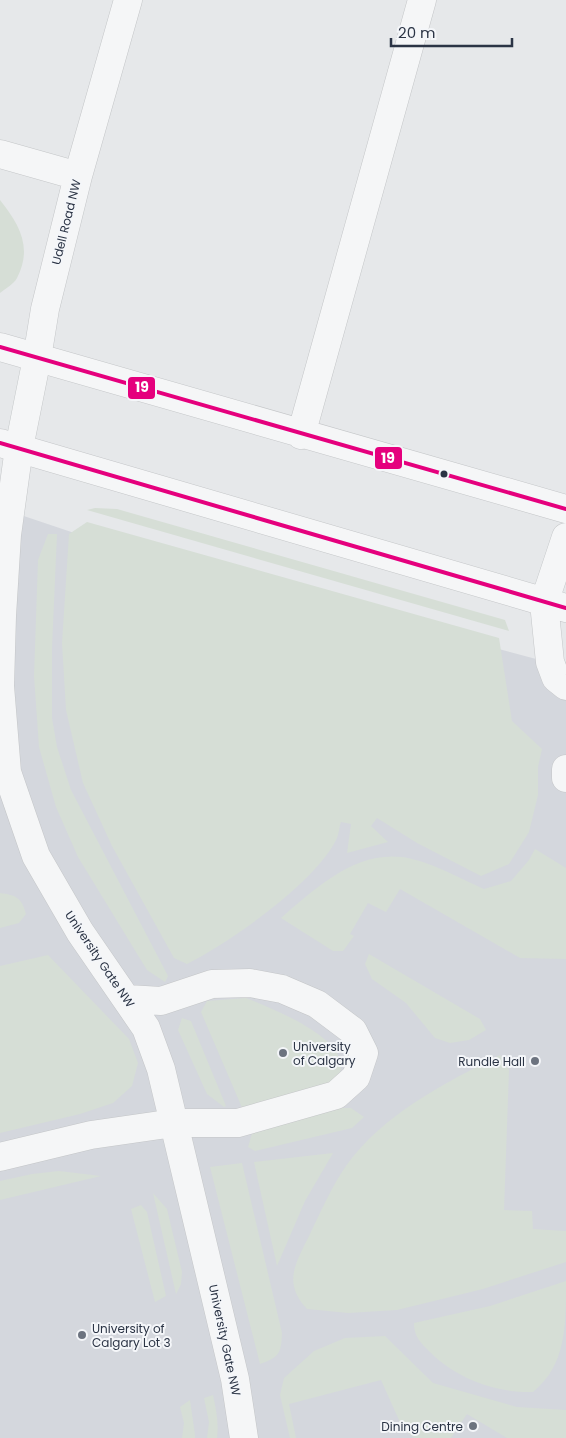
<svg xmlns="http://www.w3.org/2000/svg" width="566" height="1438" viewBox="0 0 566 1438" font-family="Poppins,sans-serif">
<rect width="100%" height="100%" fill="#e6e8ea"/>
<!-- built -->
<path fill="#d4d7dd" d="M 0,508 L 107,544 L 566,667 L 566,1438 L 0,1438 Z"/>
<!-- green -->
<path fill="#d6ded6" d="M 0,200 C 19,224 33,247 17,278 C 14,284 5,289 0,293 Z
M 95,508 L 117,509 L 505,620 L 509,631 L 87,510 Z
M 87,522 L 499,638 L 512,721 L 542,749 L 538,767 L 538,795 L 529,832 L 509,864 L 481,876 L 417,843 L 377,818 L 371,826 L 388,842 L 347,853 L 351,824 L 341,822 C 339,827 339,835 336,840 C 314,884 230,942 187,964 L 174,958 L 112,846 L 83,783 L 66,710 L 62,643 L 69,534 Z
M 48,534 L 57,534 L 52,648 L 52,718 L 57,747 L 71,790 L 168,976 L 165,982 L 147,970 L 78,857 L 56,807 L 39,747 L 34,676 L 38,560 Z
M 535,849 L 566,868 L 566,959 L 520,958 L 400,889 L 386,912 L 368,903 L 350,934 L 354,936 L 343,951 L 333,951 L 281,918 C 317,887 360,846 412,859 C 437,865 461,879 484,889 L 511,881 L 529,860 Z
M 0,893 C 16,895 22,898 26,914 L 19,923 L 0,928 Z
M 369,954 L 480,1019 L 486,1030 L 469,1040 L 450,1043 L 435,1038 L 406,1003 L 372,979 L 365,964 Z
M 48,955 L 129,1039 L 138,1063 L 132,1086 L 113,1103 L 80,1114 L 0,1133 L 0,966 Z
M 246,998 C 271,1008 373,1047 331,1085 L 243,1110 L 201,1012 L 207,1001 Z
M 182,1018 L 191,1021 L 226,1106 L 224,1107 L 207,1094 L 178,1030 Z
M 500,1055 L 509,1070 L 504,1210 L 532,1211 L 533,1229 L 566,1231 L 566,1262 L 483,1289 L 397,1310 L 348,1313 L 307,1309 C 282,1282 296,1263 310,1234 C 321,1211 332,1186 346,1166 C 383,1114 445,1083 500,1055 Z
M 341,1108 L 351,1108 L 364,1117 L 352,1128 L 255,1151 L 248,1147 L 253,1130 Z
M 333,1153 L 305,1201 L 277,1266 L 254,1162 Z
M 242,1163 L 282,1333 C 281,1353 280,1357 260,1364 L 210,1167 Z
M 59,1171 L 101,1176 L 0,1200 L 0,1181 L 32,1174 Z
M 153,1193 L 167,1209 L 182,1272 L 181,1284 L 176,1294 Z
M 141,1205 L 147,1212 L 166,1296 L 155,1302 L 131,1209 Z
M 566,1281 C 566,1327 566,1365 533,1392 C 496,1393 457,1379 430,1352 C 421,1343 414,1337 414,1323 L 490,1306 Z
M 385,1336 L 433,1383 L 517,1407 L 566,1410 L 566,1438 L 507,1438 L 467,1414 L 451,1438 L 414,1438 L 403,1429 L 381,1380 L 289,1404 L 296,1438 L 290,1438 L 280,1395 L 284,1378 L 314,1351 L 345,1338 Z
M 213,1395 C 216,1409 219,1423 217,1438 L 207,1438 L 209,1422 L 204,1398 Z
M 190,1400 L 195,1435 L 195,1438 L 182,1438 L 184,1423 L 180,1407 Z"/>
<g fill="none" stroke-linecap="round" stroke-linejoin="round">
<!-- minor casing -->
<g stroke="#c4c6c8" stroke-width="29">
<path id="minor" d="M 128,0 L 78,176 L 45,309 L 37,358 L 19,448 L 7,535 L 2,616 L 0,686 L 7,772 L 36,856 L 80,932 L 146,1028 L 161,1069 L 235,1379 L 244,1438
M 0,154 L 78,176
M 0,347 L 566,509
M 301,435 L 422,0
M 0,443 L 566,608
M 566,537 L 544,603 L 550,662 L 556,678 L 566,686
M 566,769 L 566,778
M 0,1157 L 91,1135 L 174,1123 L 238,1123 L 336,1095 L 356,1077 L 364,1053 L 353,1031 L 317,1004 L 282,989 L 250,983 L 212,984 L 161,1001 L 128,999"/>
</g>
<!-- minor -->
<use href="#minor" stroke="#f5f6f7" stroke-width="28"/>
<!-- bus-1 casing -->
<g stroke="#f4f6f9" stroke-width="8">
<path id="bus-1" d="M 0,347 L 566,509
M 0,443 L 566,608"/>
</g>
<!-- bus-1 -->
<use href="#bus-1" stroke="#e5007d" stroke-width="4"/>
</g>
<!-- markers -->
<circle fill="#2b3445" stroke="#f4f6f9" stroke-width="2" cx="444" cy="474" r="4.5"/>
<g fill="#6c737f" stroke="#f4f6f9" stroke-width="2">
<circle cx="283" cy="1053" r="5"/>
<circle cx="535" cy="1061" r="5"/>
<circle cx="82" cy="1335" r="5"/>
<circle cx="473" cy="1426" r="5"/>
</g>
<g text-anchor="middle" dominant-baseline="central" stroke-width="4" stroke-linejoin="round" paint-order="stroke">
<!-- street labels -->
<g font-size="12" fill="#2b3445" stroke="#f4f6f9">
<text transform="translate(66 222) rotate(-76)">Udell Road NW</text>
<text transform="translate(100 959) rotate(56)">University Gate NW</text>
<text transform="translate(225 1340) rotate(78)">University Gate NW</text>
</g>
<!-- poi labels -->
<g font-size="12" fill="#2b3445" stroke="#f4f6f9" text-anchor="start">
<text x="293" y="1046">University<tspan x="293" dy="14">of Calgary</tspan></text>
<text x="525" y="1061" text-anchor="end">Rundle Hall</text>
<text x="92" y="1328">University of<tspan x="92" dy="14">Calgary Lot 3</tspan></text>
<text x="463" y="1426" text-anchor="end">Dining Centre</text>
</g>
</g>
<g stroke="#f4f6f9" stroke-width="2">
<rect x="127" y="376" width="29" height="24" rx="5" fill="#e5007d"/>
<rect x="374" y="446" width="29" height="24" rx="5" fill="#e5007d"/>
</g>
<g font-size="14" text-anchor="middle" font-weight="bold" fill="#fff">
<text x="142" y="392">19</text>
<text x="388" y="463">19</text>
</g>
<!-- scale -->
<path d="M391 38v8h121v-8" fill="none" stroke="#2b3445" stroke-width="2.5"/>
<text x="398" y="38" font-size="15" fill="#2b3445" stroke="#f4f6f9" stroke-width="4" paint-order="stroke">20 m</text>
</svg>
